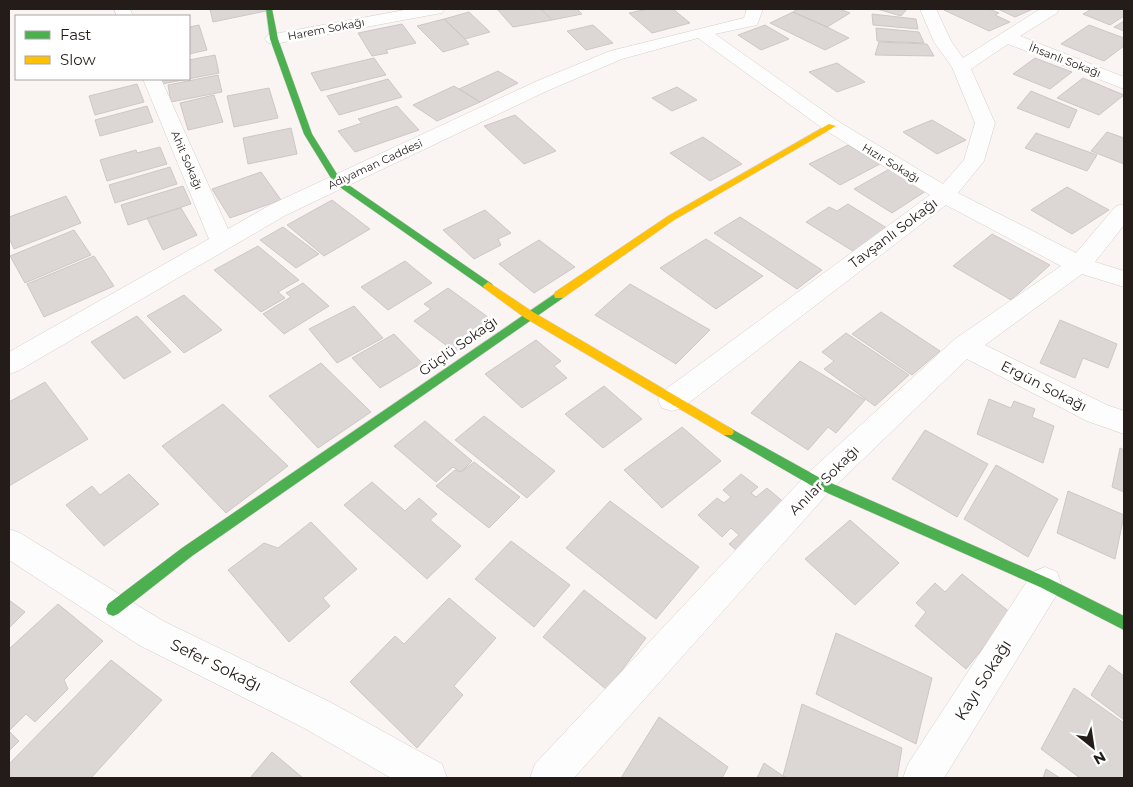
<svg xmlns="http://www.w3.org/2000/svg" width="1133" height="787" viewBox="0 0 1133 787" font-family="Montserrat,sans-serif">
<rect width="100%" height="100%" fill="#faf4f2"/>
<!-- building -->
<path fill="#dcd6d4" stroke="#cdc7c5" d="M 210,9 L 265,9 L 266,11 L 213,22 Z
M 497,9 L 541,9 L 552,20 L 513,27 Z
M 541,9 L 577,9 L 582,14 L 552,20 Z
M 648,9 L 673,9 L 690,23 L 652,33 L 629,13 Z
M 798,9 L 839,9 L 850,13 L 827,27 L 793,12 Z
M 877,9 L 907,9 L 901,16 Z
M 947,9 L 989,9 L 999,13 L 995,15 L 1010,22 L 989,31 L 944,10 Z
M 998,9 L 1033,9 L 1015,17 Z
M 1092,9 L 1124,9 L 1124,16 L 1110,25 L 1083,14 Z
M 469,12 L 490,32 L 465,39 L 444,19 Z
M 793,12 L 827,27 L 849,38 L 825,50 L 770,23 Z
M 872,14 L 916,19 L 918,29 L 873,25 Z
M 444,19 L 465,39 L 469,44 L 443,52 L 417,26 Z
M 1124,21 L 1124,31 L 1114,27 Z
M 402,24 L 416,43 L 386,50 L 388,53 L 372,56 L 358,33 Z
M 199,25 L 207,50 L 189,54 L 189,27 Z
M 593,25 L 613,43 L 586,50 L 567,31 Z
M 765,25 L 789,39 L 761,50 L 738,35 Z
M 1089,25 L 1124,38 L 1124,46 L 1104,61 L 1061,44 Z
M 876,28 L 919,32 L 924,43 L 877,41 Z
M 879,42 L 927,44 L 934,56 L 875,55 Z
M 215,55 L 219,73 L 162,84 L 162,79 L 189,79 L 189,60 Z
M 374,58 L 386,75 L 321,91 L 311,73 Z
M 1035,58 L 1072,72 L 1050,89 L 1013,74 Z
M 837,63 L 865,82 L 837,92 L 809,72 Z
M 498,71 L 518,83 L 480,102 L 459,89 Z
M 218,75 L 222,92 L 171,102 L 168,85 Z
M 1083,78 L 1124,95 L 1099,115 L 1057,98 Z
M 388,79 L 402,97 L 339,115 L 327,96 Z
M 137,84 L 144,102 L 95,115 L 89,96 Z
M 454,86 L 480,102 L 437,121 L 413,105 Z
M 677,87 L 697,100 L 672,111 L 652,98 Z
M 269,88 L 278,118 L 234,127 L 227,96 Z
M 1031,91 L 1077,110 L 1069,128 L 1017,108 Z
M 214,95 L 223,122 L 188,130 L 180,103 Z
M 147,106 L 153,122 L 100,136 L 95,120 Z
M 397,106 L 419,130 L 355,152 L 338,131 L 362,123 L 358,119 Z
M 515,115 L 556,151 L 524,164 L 484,126 Z
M 932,120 L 966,140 L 937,154 L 903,132 Z
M 291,128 L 297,154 L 248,164 L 243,138 Z
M 1107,132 L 1124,138 L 1124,164 L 1091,151 Z
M 1036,133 L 1097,155 L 1087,171 L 1025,148 Z
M 703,137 L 742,164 L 710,181 L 670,153 Z
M 848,145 L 880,164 L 840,185 L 809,164 Z
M 160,147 L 167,164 L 107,181 L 100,160 L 136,150 L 137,153 Z
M 170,167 L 177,184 L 115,203 L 109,185 Z
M 893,167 L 929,189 L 892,213 L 854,189 Z
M 261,172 L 281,200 L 230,218 L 212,189 Z
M 183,186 L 191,204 L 128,225 L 121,205 Z
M 1067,187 L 1109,210 L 1072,234 L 1031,210 Z
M 66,196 L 81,223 L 14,249 L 9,238 L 9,217 Z
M 332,200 L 370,229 L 324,256 L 287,225 Z
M 848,204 L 890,230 L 856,253 L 806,222 L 829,207 L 837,211 Z
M 181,208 L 197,235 L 163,250 L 147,218 Z
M 485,210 L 511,233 L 498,239 L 501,245 L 474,259 L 443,230 Z
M 740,217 L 822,270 L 797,289 L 714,233 Z
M 283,227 L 319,254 L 296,268 L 260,240 Z
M 74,230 L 91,255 L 25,283 L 10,256 Z
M 992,234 L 1050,265 L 1011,300 L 953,266 Z
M 706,239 L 763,276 L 716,309 L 660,268 Z
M 539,240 L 575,267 L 534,293 L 499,264 Z
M 258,246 L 299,280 L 278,292 L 285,298 L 261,312 L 214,270 Z
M 94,256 L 114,286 L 44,317 L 27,284 Z
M 405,261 L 432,283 L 388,310 L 361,287 Z
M 303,283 L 329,306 L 284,334 L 263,314 L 291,297 L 286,293 Z
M 630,284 L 710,330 L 676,364 L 595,315 Z
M 448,288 L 496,323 L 455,352 L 414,321 L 431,309 L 424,304 Z
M 184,295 L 222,330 L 184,353 L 147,316 Z
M 354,306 L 383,338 L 337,363 L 309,329 Z
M 881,312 L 940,351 L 912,375 L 852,334 Z
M 137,316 L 171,352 L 124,379 L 91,342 Z
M 1060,320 L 1117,344 L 1108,368 L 1083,358 L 1075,378 L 1040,363 Z
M 846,333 L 909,375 L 875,406 L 824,369 L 834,361 L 822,352 Z
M 394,334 L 422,363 L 380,388 L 352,358 Z
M 536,340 L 561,361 L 554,366 L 567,378 L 522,408 L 485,374 Z
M 800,361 L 865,400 L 836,433 L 828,427 L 808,450 L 751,413 Z
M 321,363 L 371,412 L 318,448 L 269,396 Z
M 45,382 L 88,439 L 9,486 L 9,402 Z
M 604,386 L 642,419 L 603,448 L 565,414 Z
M 989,399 L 1011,408 L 1014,401 L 1035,409 L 1032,417 L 1054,426 L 1043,463 L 977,434 Z
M 223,404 L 288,466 L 226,513 L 162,446 Z
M 484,416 L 555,471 L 527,498 L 455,440 Z
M 425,421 L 472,461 L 461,472 L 453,467 L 436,482 L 394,446 Z
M 682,427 L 721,461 L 662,508 L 624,470 Z
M 925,430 L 988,464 L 957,517 L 892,479 Z
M 1120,448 L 1124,450 L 1124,492 L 1112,487 Z
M 474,462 L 520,497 L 489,528 L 436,486 L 455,470 L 461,472 Z
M 996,465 L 1058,499 L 1028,557 L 964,519 Z
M 129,474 L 159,504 L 104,546 L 66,505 L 92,486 L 100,495 Z
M 741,474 L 758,487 L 751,493 L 756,497 L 767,488 L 786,504 L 736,550 L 729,544 L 739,535 L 731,528 L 722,537 L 698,515 L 717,498 L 724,503 L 731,497 L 723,490 Z
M 372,482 L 405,511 L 419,498 L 437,514 L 430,520 L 461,546 L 427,579 L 344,505 Z
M 1068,491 L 1124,515 L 1115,559 L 1057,533 Z
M 610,501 L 699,567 L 656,619 L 566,548 Z
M 850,520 L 899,563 L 855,605 L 805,559 Z
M 311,522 L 357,569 L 323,598 L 330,606 L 289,642 L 228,570 L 264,543 L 278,548 Z
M 511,541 L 570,585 L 534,627 L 475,579 Z
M 962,574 L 1011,613 L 966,669 L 915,626 L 926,612 L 916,603 L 935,583 L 945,592 Z
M 584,590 L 646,638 L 607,690 L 543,637 Z
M 449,598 L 496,638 L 454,686 L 463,695 L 417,748 L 350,682 L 395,636 L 404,644 Z
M 9,600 L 25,612 L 9,628 Z
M 58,604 L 103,641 L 64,680 L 68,689 L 35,722 L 26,714 L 9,731 L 9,649 Z
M 836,633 L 932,678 L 916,744 L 816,694 Z
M 111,660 L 162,700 L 91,778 L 13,778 L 9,775 L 9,764 Z
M 1109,665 L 1124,676 L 1124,720 L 1091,695 Z
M 1074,688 L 1124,723 L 1124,778 L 1080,778 L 1041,749 Z
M 802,704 L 902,748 L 897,778 L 789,778 L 783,776 Z
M 659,717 L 728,767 L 722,778 L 621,778 Z
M 9,731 L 19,741 L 9,751 Z
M 272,752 L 303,778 L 250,778 Z
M 764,763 L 786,778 L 757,778 Z
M 1046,769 L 1060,778 L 1043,778 Z"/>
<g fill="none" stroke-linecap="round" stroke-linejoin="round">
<!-- street casing -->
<g stroke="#d5cfcd" stroke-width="1">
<path id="street" d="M 114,9 L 130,9 L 133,16 L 117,16 Z
M 410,9 L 444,9 L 442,13 L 436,14 L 274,44 L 268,43 L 265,39 L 268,35 L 274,34 Z
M 747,9 L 763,9 L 757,25 L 715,34 L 839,122 L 943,184 L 964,160 L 975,123 L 952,67 L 934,42 L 920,9 L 936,9 L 951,41 L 963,58 L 1040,9 L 1059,9 L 1057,13 L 1020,36 L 1124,77 L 1124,89 L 1008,44 L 971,69 L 995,123 L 984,161 L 958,193 L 1076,253 L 1116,206 L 1124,204 L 1124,225 L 1095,262 L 1124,271 L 1124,287 L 1082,274 L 985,345 L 1107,405 L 1124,411 L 1124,434 L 1087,421 L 967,359 L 829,492 L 574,778 L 530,778 L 535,764 L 807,474 L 955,339 L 1061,266 L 946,205 L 682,408 L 672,411 L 662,408 L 658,400 L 662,392 L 930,195 L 825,130 L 698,38 L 622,59 L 549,90 L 286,215 L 18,371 L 9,374 L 9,352 L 209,239 L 143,79 L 161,79 L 228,229 L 270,205 L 535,82 L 610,51 L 744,18 Z
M 9,529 L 20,533 L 163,621 L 330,702 L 442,764 L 447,778 L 391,778 L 304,728 L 139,645 L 9,560 Z
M 1045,567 L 1057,572 L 1061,583 L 1057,594 L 944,778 L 903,778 L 908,764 L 1033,572 Z"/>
</g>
<!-- fast casing -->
<g stroke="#d5cfcd" stroke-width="1">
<path id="fast" d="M 266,9 L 272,9 L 278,39 L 312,134 L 340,179 L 492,284 L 493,286 L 492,288 L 484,288 L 334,183 L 304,134 L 270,39 Z
M 559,291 L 564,295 L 563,298 L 192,556 L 118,614 L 113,616 L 108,614 L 106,609 L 108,604 L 182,548 Z
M 728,427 L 822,479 L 1050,579 L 1124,616 L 1124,630 L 1040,587 L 814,487 L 724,435 L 722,432 L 724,429 Z"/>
</g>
<!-- slow casing -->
<g stroke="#d5cfcd" stroke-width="1">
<path id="slow" d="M 829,124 L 836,126 L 674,220 L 563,298 L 555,298 L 554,295 L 555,292 L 668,216 Z
M 488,282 L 533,312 L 732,429 L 734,432 L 732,435 L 724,435 L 525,318 L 484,288 L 483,286 Z"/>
</g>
<!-- street -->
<use href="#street" fill="#fefdfd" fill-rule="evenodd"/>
<!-- fast -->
<use href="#fast" fill="#4caf50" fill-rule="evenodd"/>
<!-- slow -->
<use href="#slow" fill="#ffc107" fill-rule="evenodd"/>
</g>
<g text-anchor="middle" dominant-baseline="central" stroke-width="5" stroke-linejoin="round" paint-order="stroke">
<!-- far-street labels -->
<g font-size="11" fill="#231c19" stroke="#fff">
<text transform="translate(326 29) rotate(-11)">Harem Sokağı</text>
<text transform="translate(1065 60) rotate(21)">İhsanlı Sokağı</text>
<text transform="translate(187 160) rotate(67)">Ahit Sokağı</text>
<text transform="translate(891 163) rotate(31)">Hızır Sokağı</text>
<text transform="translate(375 164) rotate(-25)">Adıyaman Caddesi</text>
</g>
<!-- street labels -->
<g font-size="14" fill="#231c19" stroke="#fff">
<text transform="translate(893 233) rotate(-37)">Tavşanlı Sokağı</text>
<text transform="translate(458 346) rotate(-35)">Güçlü Sokağı</text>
<text transform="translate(1044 386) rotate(27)">Ergün Sokağı</text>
<text transform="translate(824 480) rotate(-45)">Anılar Sokağı</text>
</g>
<!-- near-street labels -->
<g font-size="16" fill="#231c19" stroke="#fff">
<text transform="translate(216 665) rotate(26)">Sefer Sokağı</text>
<text transform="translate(983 680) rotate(-58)">Kayı Sokağı</text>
</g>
</g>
<!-- border -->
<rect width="1133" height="787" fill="none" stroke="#231c19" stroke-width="20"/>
<!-- legend -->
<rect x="15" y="15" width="175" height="65" fill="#ffffff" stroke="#a7a4a3"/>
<rect x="25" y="31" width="25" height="8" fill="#4caf50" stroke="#a7a4a3"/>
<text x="60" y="40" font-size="15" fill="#231c19">Fast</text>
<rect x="25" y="56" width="25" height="8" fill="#ffc107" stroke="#a7a4a3"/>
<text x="60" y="65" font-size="15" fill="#231c19">Slow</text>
<!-- north arrow -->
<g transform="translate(1093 747) rotate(150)" stroke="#ffffff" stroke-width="4" paint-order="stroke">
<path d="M0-4L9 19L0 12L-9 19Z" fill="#231c19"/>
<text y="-8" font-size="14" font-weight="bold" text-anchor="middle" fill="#231c19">N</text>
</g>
</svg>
